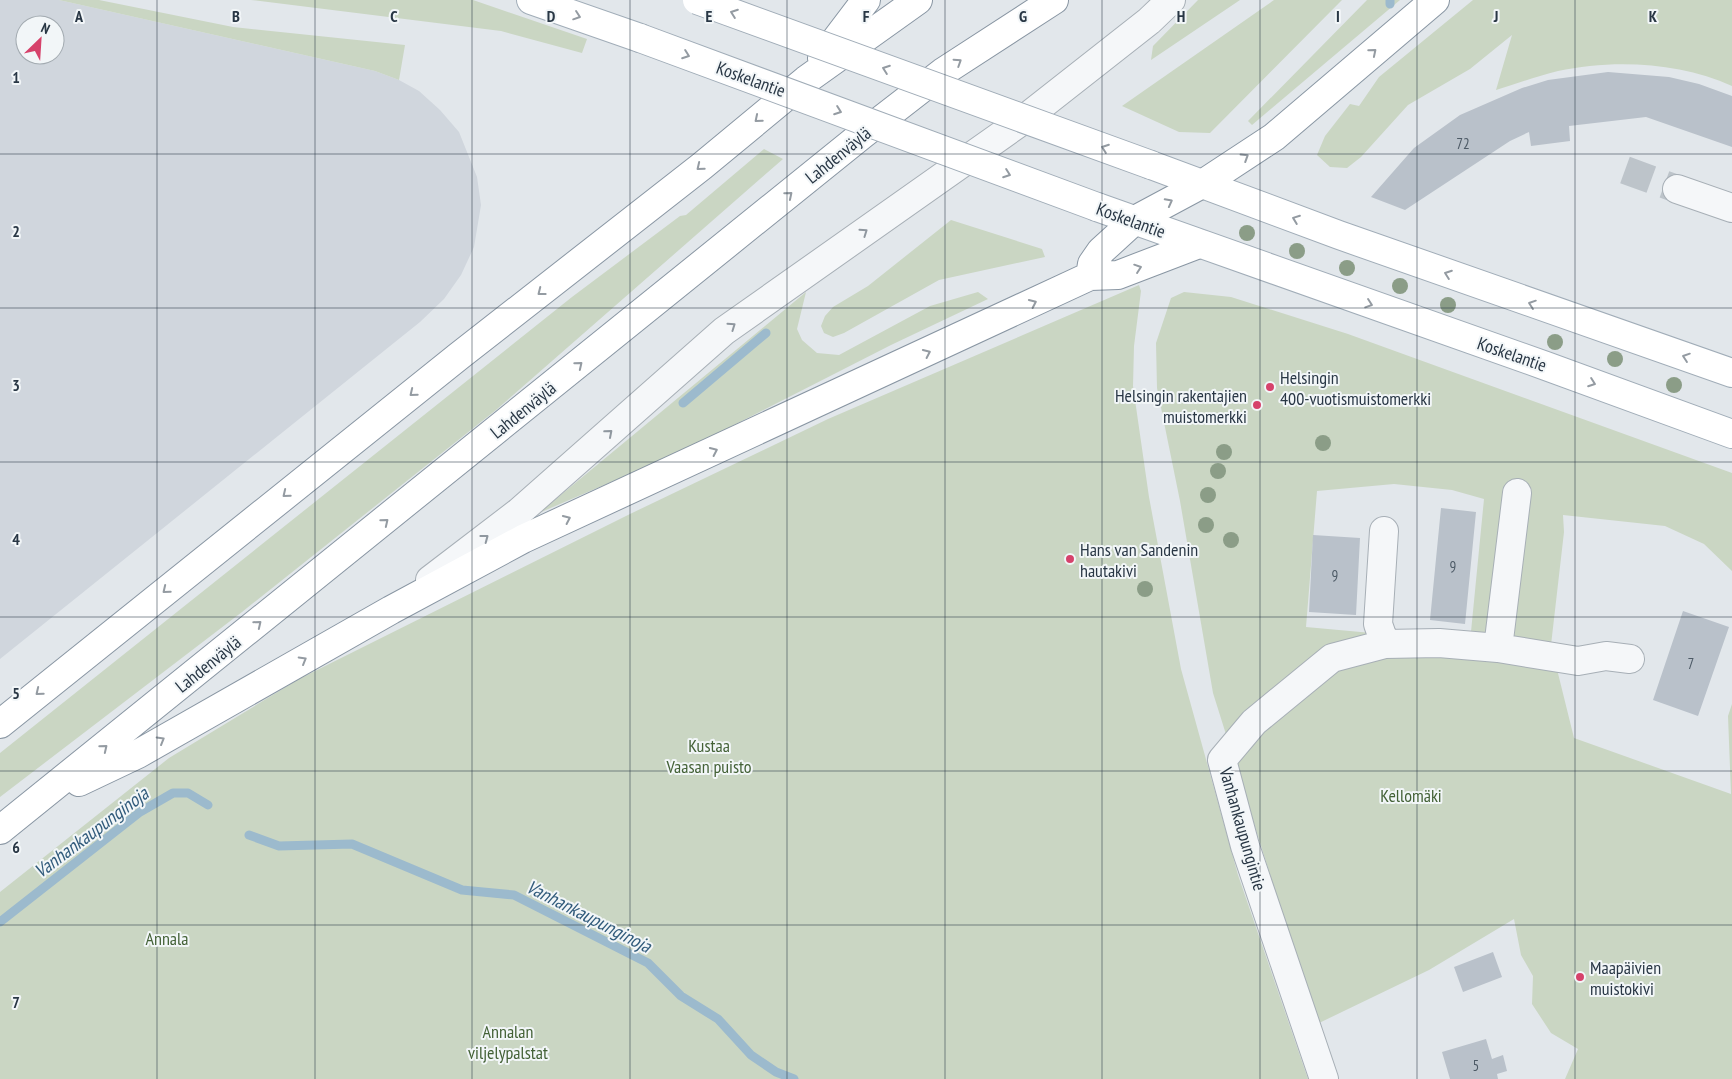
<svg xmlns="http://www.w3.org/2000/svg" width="1732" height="1079" viewBox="0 0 1732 1079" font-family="'PT Sans Narrow',sans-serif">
<rect width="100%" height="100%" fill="#e2e7eb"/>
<!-- built -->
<path fill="#d0d6dd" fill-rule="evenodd" d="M 0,0 L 59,0 L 375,71 L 399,80 L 419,91 L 440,110 L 459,132 L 477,177 L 481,205 L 474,247 L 461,275 L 444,299 L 420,322 L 0,659 ZM 25,25 L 55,25 L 55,55 L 25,55 Z"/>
<!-- green -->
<path fill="#cad6c3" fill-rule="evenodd" d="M 59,0 L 99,0 L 233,27 L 405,45 L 399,80 L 375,71 Z
M 251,0 L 473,0 L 587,39 L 582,53 L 501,31 Z
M 1198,0 L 1240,0 L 1151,60 L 1153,46 Z
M 1274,0 L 1342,0 L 1210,133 L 1179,132 L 1122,106 Z
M 1367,0 L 1400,0 L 1252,125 L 1248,121 Z
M 1473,0 L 1732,0 L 1732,86 C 1680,62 1613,59 1558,71 C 1537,76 1516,84 1496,90 L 1512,35 L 1470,69 L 1408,105 L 1361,157 L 1347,168 L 1330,167 L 1317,155 L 1325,136 L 1350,104 L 1359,106 L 1379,77 Z
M 764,149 L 783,159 L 496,410 L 242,612 L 0,797 L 0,753 L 572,297 L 680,216 L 686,215 Z
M 951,220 L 1042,249 L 1045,257 L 939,280 L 844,333 L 833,337 L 824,333 L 821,326 L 825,316 L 833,307 L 868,286 Z
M 1139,285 L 1141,291 L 1134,346 L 1133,386 L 1149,497 L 1181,669 L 1238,875 L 1308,1079 L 0,1079 L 0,892 L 169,758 L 299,679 L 630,514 L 828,419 Z
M 806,292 L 797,329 L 802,340 L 817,353 L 839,355 L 930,306 L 978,292 L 988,299 L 891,345 L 681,452 L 539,513 Z
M 1184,292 L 1231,297 L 1348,334 L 1732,473 L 1732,571 L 1704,544 L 1665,526 L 1563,515 L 1564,532 L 1551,645 L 1574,738 L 1731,794 L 1728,716 L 1732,704 L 1732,1079 L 1565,1079 L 1578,1049 L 1551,1033 L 1532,1004 L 1533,976 L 1521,955 L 1514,919 L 1429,970 L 1317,1024 L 1213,693 L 1180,501 L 1157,388 L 1156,343 L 1171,298 ZM 1394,484 L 1452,490 L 1484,499 L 1470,642 L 1306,627 L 1317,491 Z"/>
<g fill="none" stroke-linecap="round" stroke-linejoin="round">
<!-- stream -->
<path stroke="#9cbacd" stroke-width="9" d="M 1390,0 L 1390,4
M 683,403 L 766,333
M 249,835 L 279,846 L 352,844 L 462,890 L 514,895 L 648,963 L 681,996 L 718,1019 L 751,1055 L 776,1072 L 794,1079
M 0,922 L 140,812 L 173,793 L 188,793 L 208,805"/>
</g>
<!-- building -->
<path fill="#b9c1ca" d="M 1608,72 L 1669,77 L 1699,84 L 1732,96 L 1732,147 L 1646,117 L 1569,126 L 1570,141 L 1531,146 L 1529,132 L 1510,141 L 1405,210 L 1371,197 L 1414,148 L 1460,115 L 1522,88 L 1548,80 Z
M 1441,508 L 1476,512 L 1465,624 L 1430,620 Z
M 1313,535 L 1360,538 L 1356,615 L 1309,612 Z
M 1683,611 L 1729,627 L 1698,716 L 1653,700 Z
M 1493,952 L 1502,977 L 1463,992 L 1454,967 Z
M 1486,1039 L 1492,1059 L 1503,1055 L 1507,1071 L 1497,1074 L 1498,1079 L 1450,1079 L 1442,1052 Z"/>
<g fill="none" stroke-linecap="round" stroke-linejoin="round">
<!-- minor-tunnel -->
<path stroke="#bdc4ca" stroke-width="28" stroke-dasharray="28 14" stroke-linecap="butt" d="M 1625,170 L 1677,189"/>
<!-- minor casing -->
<g stroke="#a7afb6" stroke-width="30">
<path id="minor" d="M 1677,189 L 1732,208
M 1384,531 L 1378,624 L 1385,644
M 430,580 L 519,512 L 724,331 L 1023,120 L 1149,21 L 1171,0
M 1498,648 L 1517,493
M 1324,1079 L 1245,846 L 1222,760 L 1254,722 L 1332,658 L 1385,644 L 1439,643 L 1498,648 L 1578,661 L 1606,656 L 1630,659"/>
</g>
<!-- major casing -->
<g stroke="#a1adb8" stroke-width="30">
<path id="major" d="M 531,0 L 640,38
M 1151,165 L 1339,235 L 1732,373
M 1097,207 L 1546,366 L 1732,434"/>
</g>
<!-- highway casing -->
<g stroke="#8996a3" stroke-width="30">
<path id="highway" d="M 822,58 L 866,0
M 1090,276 L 1092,264 L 1101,251 L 1135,220 L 1204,183 L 1274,137 L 1435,0
M 0,724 L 459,356 L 702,166 L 806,80 L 918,0
M 79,782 L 138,754 L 391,610 L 523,539 L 1090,276 L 1118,275 L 1199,244
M 0,830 L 863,134 L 943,72 L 1054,0"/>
</g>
<!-- minor -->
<use href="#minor" stroke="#f5f7f9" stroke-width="28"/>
<!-- major -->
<use href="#major" stroke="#fff" stroke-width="28"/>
<!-- highway -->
<use href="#highway" stroke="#fff" stroke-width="28"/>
<!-- major-bridge casing -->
<g stroke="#a1adb8" stroke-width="30" stroke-linecap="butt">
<path id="major-bridge" d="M 697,0 L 1151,165
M 640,38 L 1097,207"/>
</g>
<!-- major-bridge -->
<use href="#major-bridge" stroke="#fff" stroke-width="28"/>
</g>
<!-- trees -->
<g fill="#8b9d87">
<circle cx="1247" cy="233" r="8"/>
<circle cx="1297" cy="251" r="8"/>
<circle cx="1347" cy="268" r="8"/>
<circle cx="1400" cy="286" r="8"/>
<circle cx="1448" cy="305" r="8"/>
<circle cx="1555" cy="342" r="8"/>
<circle cx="1615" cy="359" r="8"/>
<circle cx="1674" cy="385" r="8"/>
<circle cx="1323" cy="443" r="8"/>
<circle cx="1224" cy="452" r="8"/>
<circle cx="1218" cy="471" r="8"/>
<circle cx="1208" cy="495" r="8"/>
<circle cx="1206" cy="525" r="8"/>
<circle cx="1231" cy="540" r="8"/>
<circle cx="1145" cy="589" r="8"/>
</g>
<!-- one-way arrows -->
<defs><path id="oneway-chevron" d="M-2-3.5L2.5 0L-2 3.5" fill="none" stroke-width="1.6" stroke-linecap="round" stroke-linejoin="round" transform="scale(1.25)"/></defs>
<g stroke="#949ba2">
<use href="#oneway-chevron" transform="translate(734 13) rotate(-160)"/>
<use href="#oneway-chevron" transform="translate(577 16) rotate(19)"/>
<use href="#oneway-chevron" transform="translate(1373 52) rotate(-40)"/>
<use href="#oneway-chevron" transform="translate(686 55) rotate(20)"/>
<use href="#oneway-chevron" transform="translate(958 62) rotate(-33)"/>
<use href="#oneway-chevron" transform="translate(886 69) rotate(-160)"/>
<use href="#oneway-chevron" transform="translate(838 111) rotate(20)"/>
<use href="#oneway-chevron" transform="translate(758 119) rotate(140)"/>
<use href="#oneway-chevron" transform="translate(1105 148) rotate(-160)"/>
<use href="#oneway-chevron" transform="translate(1245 157) rotate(-32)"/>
<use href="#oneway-chevron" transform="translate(700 167) rotate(141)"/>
<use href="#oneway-chevron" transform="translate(1007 174) rotate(20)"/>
<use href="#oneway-chevron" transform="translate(789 195) rotate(-40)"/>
<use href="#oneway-chevron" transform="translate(1169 202) rotate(-28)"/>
<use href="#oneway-chevron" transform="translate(1296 219) rotate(-159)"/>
<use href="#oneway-chevron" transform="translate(1138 268) rotate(-19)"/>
<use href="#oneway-chevron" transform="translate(1448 274) rotate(-160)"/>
<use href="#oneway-chevron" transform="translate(541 292) rotate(142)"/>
<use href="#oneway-chevron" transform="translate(1033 303) rotate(-25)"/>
<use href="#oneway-chevron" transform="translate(1369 304) rotate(19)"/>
<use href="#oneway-chevron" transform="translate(1532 304) rotate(-161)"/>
<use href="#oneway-chevron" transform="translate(927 353) rotate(-25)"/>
<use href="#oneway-chevron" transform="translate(1686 357) rotate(-161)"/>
<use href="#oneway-chevron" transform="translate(579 365) rotate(-39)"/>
<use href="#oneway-chevron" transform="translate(1592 383) rotate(20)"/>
<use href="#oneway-chevron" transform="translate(413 393) rotate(141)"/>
<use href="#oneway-chevron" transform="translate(714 451) rotate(-25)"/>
<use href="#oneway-chevron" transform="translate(286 494) rotate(141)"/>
<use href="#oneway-chevron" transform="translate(567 519) rotate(-25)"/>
<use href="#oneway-chevron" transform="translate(385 522) rotate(-39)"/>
<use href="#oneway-chevron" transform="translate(166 590) rotate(141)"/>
<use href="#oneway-chevron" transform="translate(258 624) rotate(-39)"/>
<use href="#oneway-chevron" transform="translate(303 660) rotate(-30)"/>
<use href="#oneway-chevron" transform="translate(39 692) rotate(141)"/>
<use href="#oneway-chevron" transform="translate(161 740) rotate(-30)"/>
<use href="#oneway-chevron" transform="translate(104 748) rotate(-39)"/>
</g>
<g stroke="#8f979f">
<use href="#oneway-chevron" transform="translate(864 232) rotate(-35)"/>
<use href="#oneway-chevron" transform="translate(732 326) rotate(-35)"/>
<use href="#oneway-chevron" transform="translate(609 433) rotate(-41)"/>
<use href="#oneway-chevron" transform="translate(485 538) rotate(-37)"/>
</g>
<!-- grid -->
<path fill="none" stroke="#293745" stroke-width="1" stroke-opacity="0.55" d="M 157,0 L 157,1079M 315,0 L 315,1079M 472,0 L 472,1079M 630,0 L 630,1079M 787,0 L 787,1079M 945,0 L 945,1079M 1102,0 L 1102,1079M 1260,0 L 1260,1079M 1417,0 L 1417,1079M 1575,0 L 1575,1079M 0,154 L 1732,154M 0,308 L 1732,308M 0,462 L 1732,462M 0,617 L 1732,617M 0,771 L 1732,771M 0,925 L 1732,925"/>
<!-- markers -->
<g fill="#d6426b" stroke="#f2f6f8" stroke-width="2">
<circle cx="1270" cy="387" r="5"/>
<circle cx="1257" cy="405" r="5"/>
<circle cx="1070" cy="559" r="5"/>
<circle cx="1580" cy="977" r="5"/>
</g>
<g text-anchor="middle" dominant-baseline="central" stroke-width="4" stroke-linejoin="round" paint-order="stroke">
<!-- number labels -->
<g font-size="15" fill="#4d5a66">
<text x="1463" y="143">72</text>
<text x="1453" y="566">9</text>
<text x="1335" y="575">9</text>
<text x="1691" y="663">7</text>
<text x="1476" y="1065">5</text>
</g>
<!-- street labels -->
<g font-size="18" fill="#293745" stroke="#f2f6f8">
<text transform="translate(751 79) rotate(20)">Koskelantie</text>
<text transform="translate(838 155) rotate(-39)">Lahdenväylä</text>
<text transform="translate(1131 220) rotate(20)">Koskelantie</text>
<text transform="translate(1512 354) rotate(19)">Koskelantie</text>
<text transform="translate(523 410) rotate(-39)">Lahdenväylä</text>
<text transform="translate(208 664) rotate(-39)">Lahdenväylä</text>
<text transform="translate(1243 829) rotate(74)">Vanhankaupungintie</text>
</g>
<!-- poi labels -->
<g font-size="18" fill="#293745" stroke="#f2f6f8" text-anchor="start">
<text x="1280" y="377">Helsingin<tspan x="1280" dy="21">400-vuotismuistomerkki</tspan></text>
<text x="1247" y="395" text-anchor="end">Helsingin rakentajien<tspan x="1247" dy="21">muistomerkki</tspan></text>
<text x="1080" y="549">Hans van Sandenin<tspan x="1080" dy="21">hautakivi</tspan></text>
<text x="1590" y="967">Maapäivien<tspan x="1590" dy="21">muistokivi</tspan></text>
</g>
<!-- park labels -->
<g font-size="18" fill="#436136" stroke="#f2f6f8">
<text x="709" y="745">Kustaa<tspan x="709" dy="21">Vaasan puisto</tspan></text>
<text x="1411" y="795">Kellomäki</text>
<text x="167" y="938">Annala</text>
<text x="508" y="1031">Annalan<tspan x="508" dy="21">viljelypalstat</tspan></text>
</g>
<!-- water labels -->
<g font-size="19" font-style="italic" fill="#315b7b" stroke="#f2f6f8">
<text transform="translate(91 832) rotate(-37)">Vanhankaupunginoja</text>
<text transform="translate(589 916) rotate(27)">Vanhankaupunginoja</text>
</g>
</g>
<g font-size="16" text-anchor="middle" font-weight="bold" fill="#293745" stroke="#f2f6f8" stroke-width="4" stroke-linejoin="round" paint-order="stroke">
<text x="79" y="22">A</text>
<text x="236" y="22">B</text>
<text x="394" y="22">C</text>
<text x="551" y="22">D</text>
<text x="709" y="22">E</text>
<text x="866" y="22">F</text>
<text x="1023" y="22">G</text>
<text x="1181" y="22">H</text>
<text x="1338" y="22">I</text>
<text x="1496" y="22">J</text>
<text x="1653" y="22">K</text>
<text x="16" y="83">1</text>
<text x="16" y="237">2</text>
<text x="16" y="391">3</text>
<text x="16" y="545">4</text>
<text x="16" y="699">5</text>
<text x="16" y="853">6</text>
<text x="16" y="1008">7</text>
</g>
<!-- north arrow -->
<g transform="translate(40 40) rotate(25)"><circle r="24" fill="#f2f6f8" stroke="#a2aab0"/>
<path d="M0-4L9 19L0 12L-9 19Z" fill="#d6426b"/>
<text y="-8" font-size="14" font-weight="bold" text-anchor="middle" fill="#293745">N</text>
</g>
</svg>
